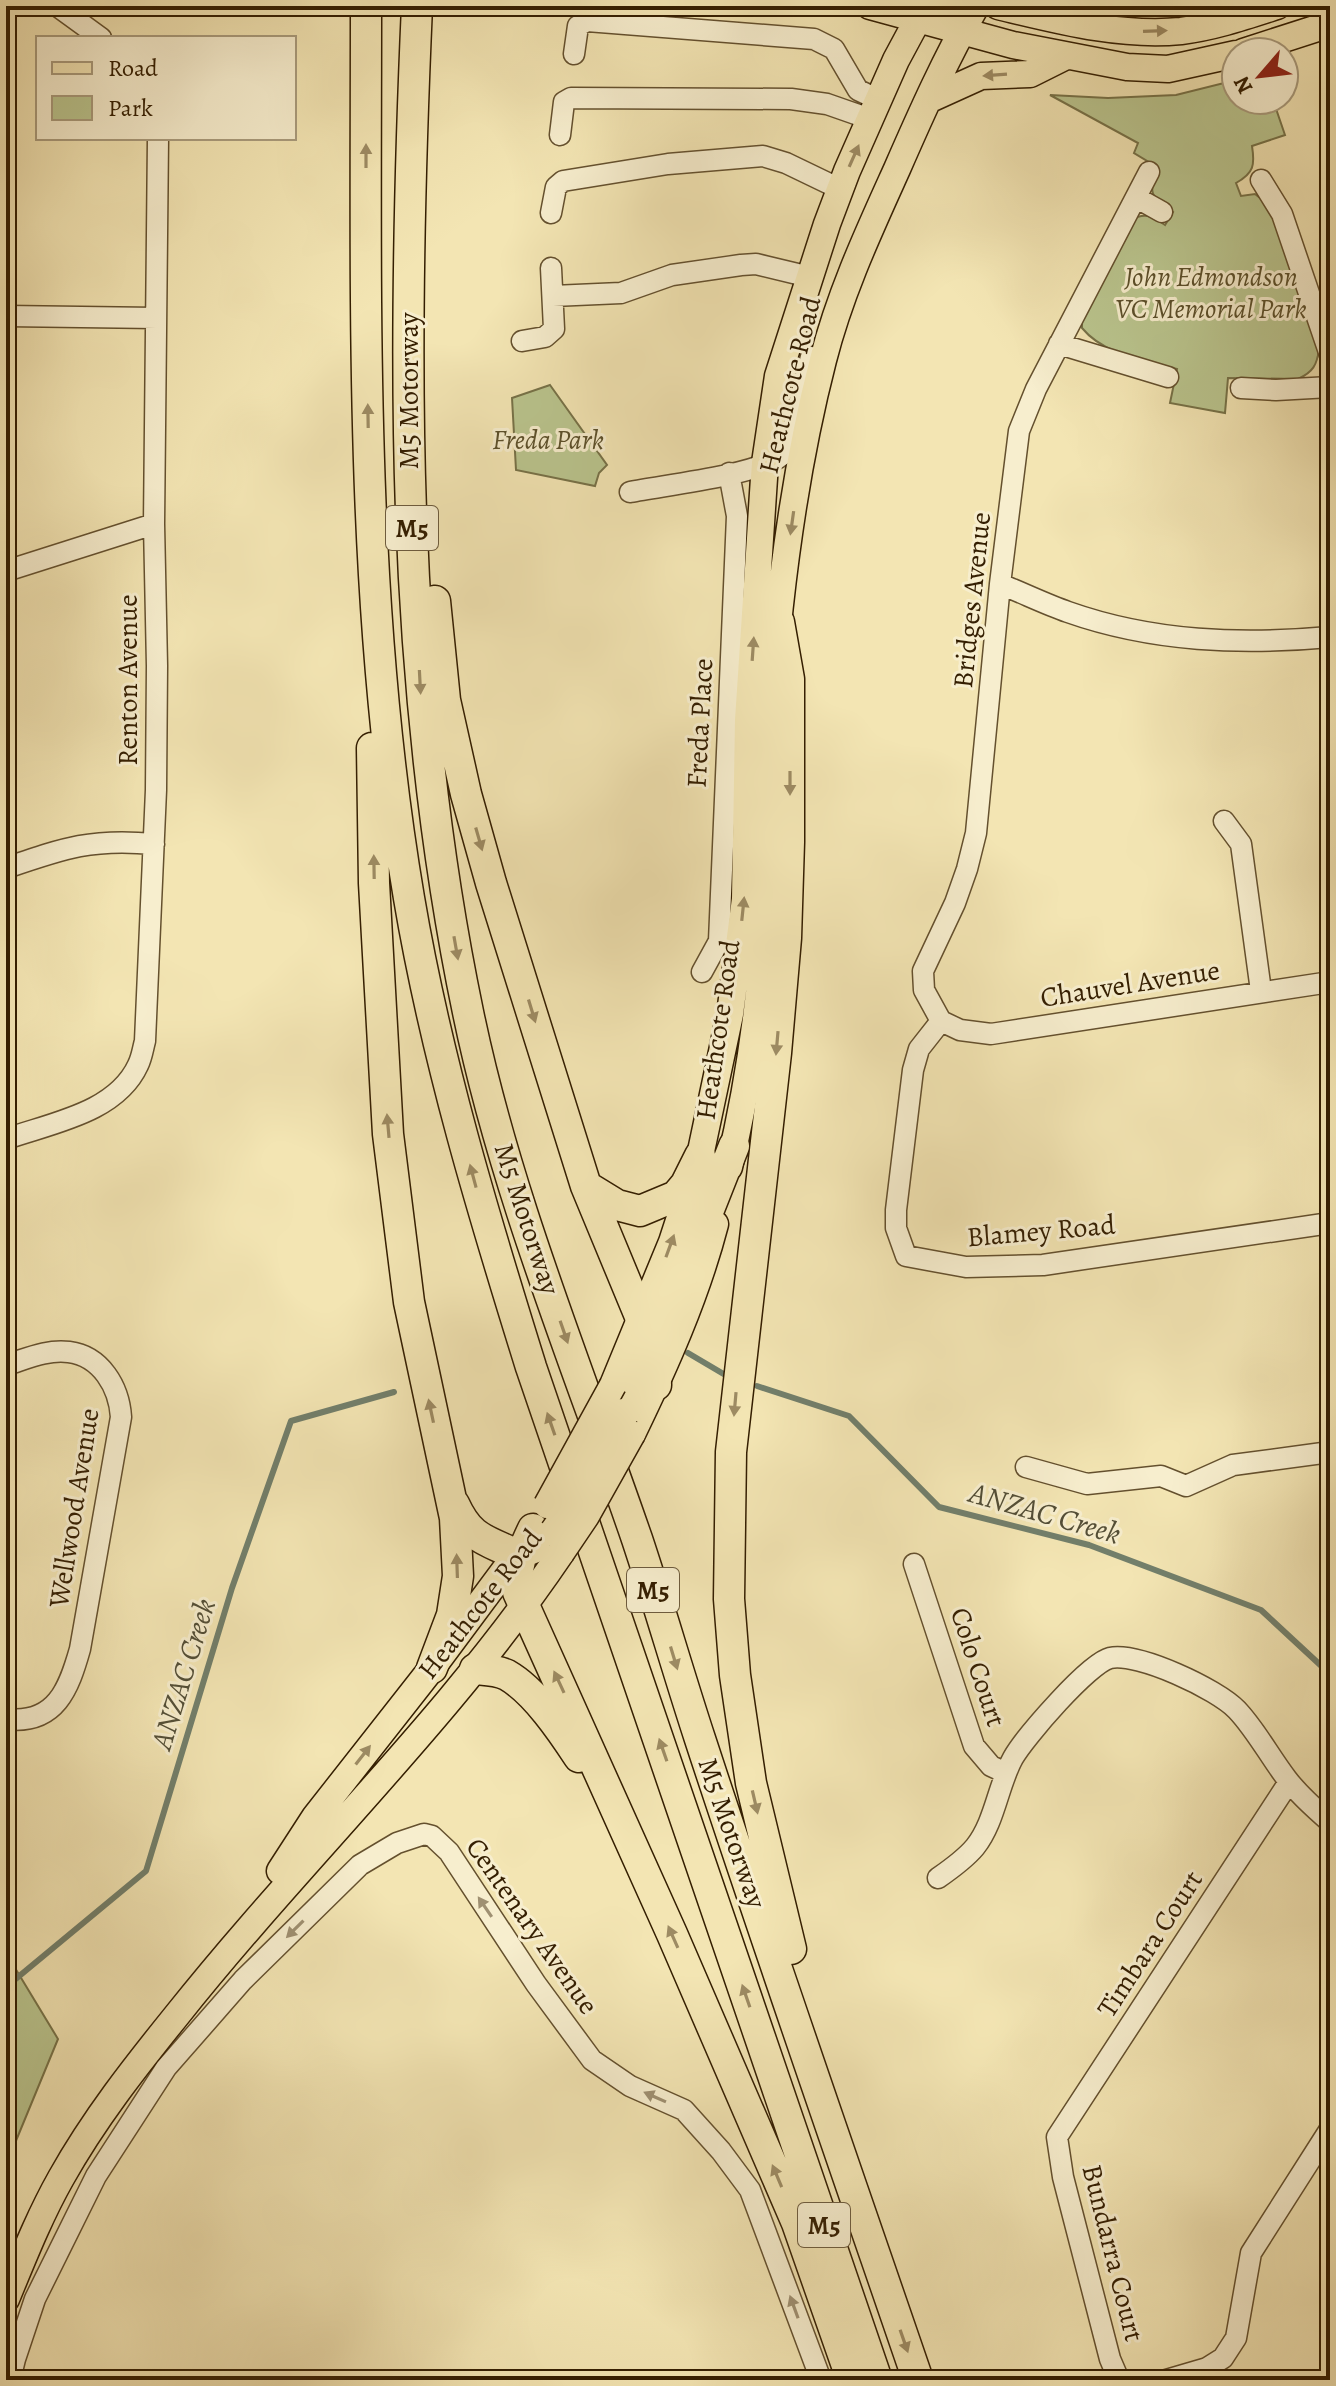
<svg xmlns="http://www.w3.org/2000/svg" width="1336" height="2386" viewBox="0 0 1336 2386" font-family="Alegreya,serif">
<rect width="100%" height="100%" fill="#f3e5b3"/>
<filter id="stains"><feTurbulence type="fractalNoise" baseFrequency=".0025" numOctaves="4"/><feColorMatrix values="0 0 0 0 .2 0 0 0 0 .09 0 0 0 0 .02 0 0 0 .5 -.17"/></filter>
<radialGradient id="worn" r=".72"><stop offset=".6" stop-color="#630" stop-opacity="0"/><stop offset="1" stop-color="#630" stop-opacity=".3"/></radialGradient>
<!-- green -->
<path fill="#bac58e" stroke="#777248" stroke-width="2" d="M 1236,80 L 1236,100 L 1273,100 L 1285,135 L 1252,146 C 1255,165 1254,173 1236,183 L 1241,196 L 1255,194 L 1269,205 L 1319,349 C 1317,365 1313,372 1298,379 L 1228,378 L 1225,413 L 1170,403 L 1177,369 C 1144,360 1104,355 1082,328 L 1082,313 L 1131,220 C 1145,212 1152,216 1165,225 L 1173,212 C 1149,196 1149,194 1157,167 L 1134,153 L 1138,143 L 1050,95 L 1108,98 L 1176,95 Z
M 550,385 L 607,465 L 599,473 L 595,486 L 516,470 L 512,398 Z
M 6,1953 L 58,2039 L 6,2165 Z"/>
<g fill="none" stroke-linecap="round" stroke-linejoin="round">
<!-- stream -->
<path stroke="#727f6b" stroke-width="6" d="M 688,1353 L 727,1376
M 757,1386 L 849,1416 L 939,1507 L 1089,1545 L 1261,1610 L 1330,1674
M 6,1987 L 146,1871 L 232,1588 L 291,1421 L 394,1392"/>
<!-- minor casing -->
<g stroke="#64502e" stroke-width="23">
<path id="minor" d="M 57,6 L 101,38
M 574,54 L 578,26 L 587,21 L 814,39 L 834,49 L 858,90 L 879,100
M 560,135 L 564,102 L 571,98 L 791,99 L 827,104 L 870,119
M 1261,180 L 1282,214 L 1330,355
M 1137,198 L 1162,212
M 551,213 L 556,187 L 563,181 L 668,164 L 763,156 L 786,163 L 840,189
M 553,296 L 621,293 L 672,275 L 741,265 L 756,264 L 810,277
M 6,316 L 156,318
M 522,341 L 545,337 L 554,329 L 551,268
M 1059,344 L 1168,377
M 1241,388 L 1276,390 L 1330,387
M 630,492 C 666,485 749,476 778,458 C 784,454 787,449 789,443 L 811,357
M 6,571 L 154,524
M 1000,584 C 1023,593 1045,604 1068,612 C 1153,642 1242,645 1330,637
M 1224,821 L 1241,844 L 1261,991
M 6,868 C 64,848 92,838 154,844
M 702,972 L 719,941 L 737,516 L 729,473
M 941,1021 L 924,990 L 923,971 L 955,903 L 967,869 L 976,833 L 1000,584 L 1019,431 L 1036,389 L 1149,172
M 941,1021 L 919,1049 L 913,1070 L 896,1210 L 896,1228 L 906,1256 L 966,1267 L 1043,1265 L 1330,1223
M 941,1021 L 960,1030 L 991,1034 L 1330,982
M 6,1139 C 51,1123 116,1113 138,1065 C 142,1057 143,1048 145,1041 L 156,790 L 157,666 L 154,524 L 158,138
M 6,1365 C 26,1359 47,1349 69,1352 C 101,1356 119,1387 121,1417 L 80,1649 C 69,1688 56,1725 6,1719
M 1026,1467 L 1087,1484 L 1161,1476 L 1186,1486 L 1233,1465 L 1330,1452
M 914,1564 L 974,1746 L 991,1766 L 1006,1773
M 938,1878 C 951,1869 965,1859 975,1847 C 995,1822 998,1785 1013,1758 C 1025,1737 1089,1663 1110,1658 C 1138,1652 1217,1689 1237,1710 C 1256,1730 1270,1757 1287,1779 C 1299,1795 1315,1809 1330,1822
M 10,2380 L 15,2359 L 35,2299 L 96,2176 L 166,2068 L 243,1980 L 360,1865 L 397,1843 L 424,1834 L 432,1836 L 449,1852 L 536,1984 L 592,2060 L 630,2086 L 684,2110 L 721,2151 L 750,2190 L 821,2380
M 1119,2380 L 1110,2359 L 1063,2177 L 1057,2137 L 1289,1782
M 1166,2380 L 1207,2368 L 1223,2358 L 1236,2338 L 1251,2253 L 1330,2129"/>
</g>
<!-- major casing -->
<g stroke="#341e01" stroke-width="29">
<path id="major" d="M 870,6 L 1013,45 L 1127,67 L 1168,69 L 1236,54
M 998,6 C 1057,20 1120,37 1181,31 C 1214,27 1246,16 1277,6
M 1243,52 L 1330,24
M 928,100 L 981,76 L 1030,74 L 1064,57
M 729,1167 C 746,1096 757,1025 763,952 C 769,874 766,795 770,717 C 778,601 794,472 823,360 C 840,293 869,231 897,169 C 921,114 946,58 976,6
M 613,1385 L 672,1242 L 700,1156 L 730,1014 L 745,899 L 748,720 L 765,463 L 778,376 L 827,224 L 847,171 L 896,60 L 925,6
M 632,1434 C 665,1366 696,1297 715,1224
M 280,1871 L 315,1817 L 432,1668 L 522,1547
M 6,2299 C 23,2258 39,2217 61,2178 C 94,2119 135,2067 177,2015 C 301,1859 449,1719 561,1553"/>
</g>
<!-- highway casing -->
<g stroke="#341e01" stroke-width="33">
<path id="highway" d="M 366,6 C 366,303 359,604 409,898 C 436,1058 483,1213 531,1367 L 877,2380
M 417,6 C 402,342 399,681 468,1012 C 505,1192 577,1365 637,1539 C 659,1605 678,1672 700,1739 C 770,1953 845,2167 918,2380
M 435,601 L 445,700 L 466,794 L 491,883 L 586,1186 L 654,1350 L 656,1385
M 779,622 L 789,679 L 789,842 L 786,938 L 776,1053 L 731,1452 L 729,1599 L 735,1675 L 751,1783 L 791,1949
M 372,748 L 374,883 L 388,1134 L 409,1302 L 455,1518 L 458,1576 L 452,1615 L 432,1668
M 586,1186 L 617,1205 L 640,1211 L 676,1196 L 686,1184 L 700,1156
M 623,1414 L 666,1318 L 734,1146
M 454,1504 C 470,1539 484,1539 517,1555 L 538,1546
M 533,1529 C 523,1550 514,1569 518,1592 L 672,1934 L 797,2223 L 852,2380
M 475,1669 C 485,1670 497,1670 507,1675 C 535,1691 562,1731 579,1757"/>
</g>
<!-- minor -->
<use href="#minor" stroke="#f7eece" stroke-width="20"/>
<!-- major -->
<use href="#major" stroke="#f3e5b3" stroke-width="26"/>
<!-- highway -->
<use href="#highway" stroke="#f3e5b3" stroke-width="30"/>
<!-- major-bridge casing -->
<g stroke="#341e01" stroke-width="29" stroke-linecap="butt">
<path id="major-bridge" d="M 547,1505 L 613,1385
M 561,1553 L 586,1516 L 632,1434"/>
</g>
<!-- highway-bridge casing -->
<g stroke="#341e01" stroke-width="33" stroke-linecap="butt">
<path id="highway-bridge" d="M 555,1532 L 572,1508 L 623,1414"/>
</g>
<!-- major-bridge -->
<use href="#major-bridge" stroke="#f3e5b3" stroke-width="26"/>
<!-- highway-bridge -->
<use href="#highway-bridge" stroke="#f3e5b3" stroke-width="30"/>
</g>
<!-- one-way arrows -->
<defs><path id="oneway-solid" d="M-6-.8H1V-3.2L6.5 0L1 3.2V.8H-6Z" transform="scale(2)"/></defs>
<g fill="#9d8b63">
<use href="#oneway-solid" transform="translate(1155 31) rotate(-2)"/>
<use href="#oneway-solid" transform="translate(995 75) rotate(176)"/>
<use href="#oneway-solid" transform="translate(366 156) rotate(-90)"/>
<use href="#oneway-solid" transform="translate(854 156) rotate(-66)"/>
<use href="#oneway-solid" transform="translate(368 416) rotate(-91)"/>
<use href="#oneway-solid" transform="translate(792 523) rotate(98)"/>
<use href="#oneway-solid" transform="translate(753 649) rotate(-86)"/>
<use href="#oneway-solid" transform="translate(420 682) rotate(87)"/>
<use href="#oneway-solid" transform="translate(790 783) rotate(90)"/>
<use href="#oneway-solid" transform="translate(479 839) rotate(74)"/>
<use href="#oneway-solid" transform="translate(374 867) rotate(-91)"/>
<use href="#oneway-solid" transform="translate(743 909) rotate(-84)"/>
<use href="#oneway-solid" transform="translate(456 948) rotate(80)"/>
<use href="#oneway-solid" transform="translate(532 1011) rotate(73)"/>
<use href="#oneway-solid" transform="translate(777 1043) rotate(95)"/>
<use href="#oneway-solid" transform="translate(388 1126) rotate(-95)"/>
<use href="#oneway-solid" transform="translate(473 1176) rotate(-105)"/>
<use href="#oneway-solid" transform="translate(670 1246) rotate(-70)"/>
<use href="#oneway-solid" transform="translate(564 1332) rotate(71)"/>
<use href="#oneway-solid" transform="translate(735 1404) rotate(95)"/>
<use href="#oneway-solid" transform="translate(431 1411) rotate(-102)"/>
<use href="#oneway-solid" transform="translate(551 1424) rotate(-109)"/>
<use href="#oneway-solid" transform="translate(457 1566) rotate(-92)"/>
<use href="#oneway-solid" transform="translate(674 1658) rotate(73)"/>
<use href="#oneway-solid" transform="translate(559 1682) rotate(-115)"/>
<use href="#oneway-solid" transform="translate(663 1750) rotate(-109)"/>
<use href="#oneway-solid" transform="translate(363 1755) rotate(-52)"/>
<use href="#oneway-solid" transform="translate(755 1802) rotate(77)"/>
<use href="#oneway-solid" transform="translate(673 1937) rotate(-114)"/>
<use href="#oneway-solid" transform="translate(746 1996) rotate(-109)"/>
<use href="#oneway-solid" transform="translate(777 2176) rotate(-113)"/>
<use href="#oneway-solid" transform="translate(904 2341) rotate(71)"/>
</g>
<g fill="#9f9072">
<use href="#oneway-solid" transform="translate(485 1907) rotate(-124)"/>
<use href="#oneway-solid" transform="translate(295 1929) rotate(135)"/>
<use href="#oneway-solid" transform="translate(655 2097) rotate(-156)"/>
<use href="#oneway-solid" transform="translate(794 2307) rotate(-110)"/>
</g>
<g text-anchor="middle" dominant-baseline="central" stroke-width="6" stroke-linejoin="round" paint-order="stroke">
<!-- shield labels -->
<g fill="#f7eece" stroke="#6e5c3e" stroke-width="2">
<rect x="386" y="506" width="52" height="44" rx="6"/>
<rect x="627" y="1568" width="52" height="44" rx="6"/>
<rect x="798" y="2203" width="52" height="44" rx="6"/>
</g>
<g font-size="26" font-weight="bold" fill="#341e01">
<text x="412" y="528">M5</text>
<text x="653" y="1590">M5</text>
<text x="824" y="2225">M5</text>
</g>
<!-- park labels -->
<g font-size="28" font-style="italic" fill="#5c502b" stroke="#f7eece">
<text x="1211" y="277">John Edmondson<tspan x="1211" dy="32">VC Memorial Park</tspan></text>
<text x="548" y="440">Freda Park</text>
</g>
<!-- street labels -->
<g font-size="28" fill="#341e01" stroke="#f7eece">
<text transform="translate(790 385) rotate(-76)">Heathcote Road</text>
<text transform="translate(409 391) rotate(-90)">M5 Motorway</text>
<text transform="translate(972 600) rotate(-84)">Bridges Avenue</text>
<text transform="translate(128 680) rotate(-90)">Renton Avenue</text>
<text transform="translate(700 723) rotate(-87)">Freda Place</text>
<text transform="translate(1130 984) rotate(-9)">Chauvel Avenue</text>
<text transform="translate(718 1030) rotate(-82)">Heathcote Road</text>
<text transform="translate(527 1219) rotate(72)">M5 Motorway</text>
<text transform="translate(1041 1231) rotate(-5)">Blamey Road</text>
<text transform="translate(74 1508) rotate(-81)">Wellwood Avenue</text>
<text transform="translate(480 1604) rotate(-52)">Heathcote Road</text>
<text transform="translate(978 1667) rotate(72)">Colo Court</text>
<text transform="translate(732 1833) rotate(71)">M5 Motorway</text>
<text transform="translate(532 1926) rotate(55)">Centenary Avenue</text>
<text transform="translate(1150 1944) rotate(-57)">Timbara Court</text>
<text transform="translate(1113 2253) rotate(76)">Bundarra Court</text>
</g>
<!-- water labels -->
<g font-size="30" font-style="italic" fill="#534e36" stroke="#f7eece">
<text transform="translate(1045 1513) rotate(16)">ANZAC Creek</text>
<text transform="translate(183 1674) rotate(-73)">ANZAC Creek</text>
</g>
</g>
<!-- margin -->
<rect width="1336" height="2386" fill="none" stroke="#f3e5b3" stroke-width="32"/>
<rect x="8" y="8" width="1320" height="2370" fill="none" stroke="#341e01" stroke-width="4"/>
<rect x="16" y="16" width="1304" height="2354" fill="none" stroke="#341e01" stroke-width="2"/>
<!-- legend -->
<rect x="36" y="36" width="260" height="104" fill="#f7eece" stroke="#a99b7c" stroke-width="2"/>
<rect x="52" y="62" width="40" height="12" fill="#f3e5b3" stroke="#a99b7c" stroke-width="2"/>
<text x="108" y="76" font-size="24" fill="#341e01">Road</text>
<rect x="52" y="96" width="40" height="24" fill="#bac58e" stroke="#a99b7c" stroke-width="2"/>
<text x="108" y="116" font-size="24" fill="#341e01">Park</text>
<!-- north arrow -->
<g transform="translate(1260 76) rotate(242)"><circle r="38" fill="#f7eece" stroke="#a99b7c" stroke-width="2"/>
<path d="M0-6L14 30L0 20L-14 30Z" fill="#8f2418"/>
<text y="-12" font-size="22" font-weight="bold" text-anchor="middle" fill="#341e01">N</text>
</g>
<rect width="100%" height="100%" filter="url(#stains)"/>
<rect width="100%" height="100%" fill="url(#worn)"/>
</svg>
